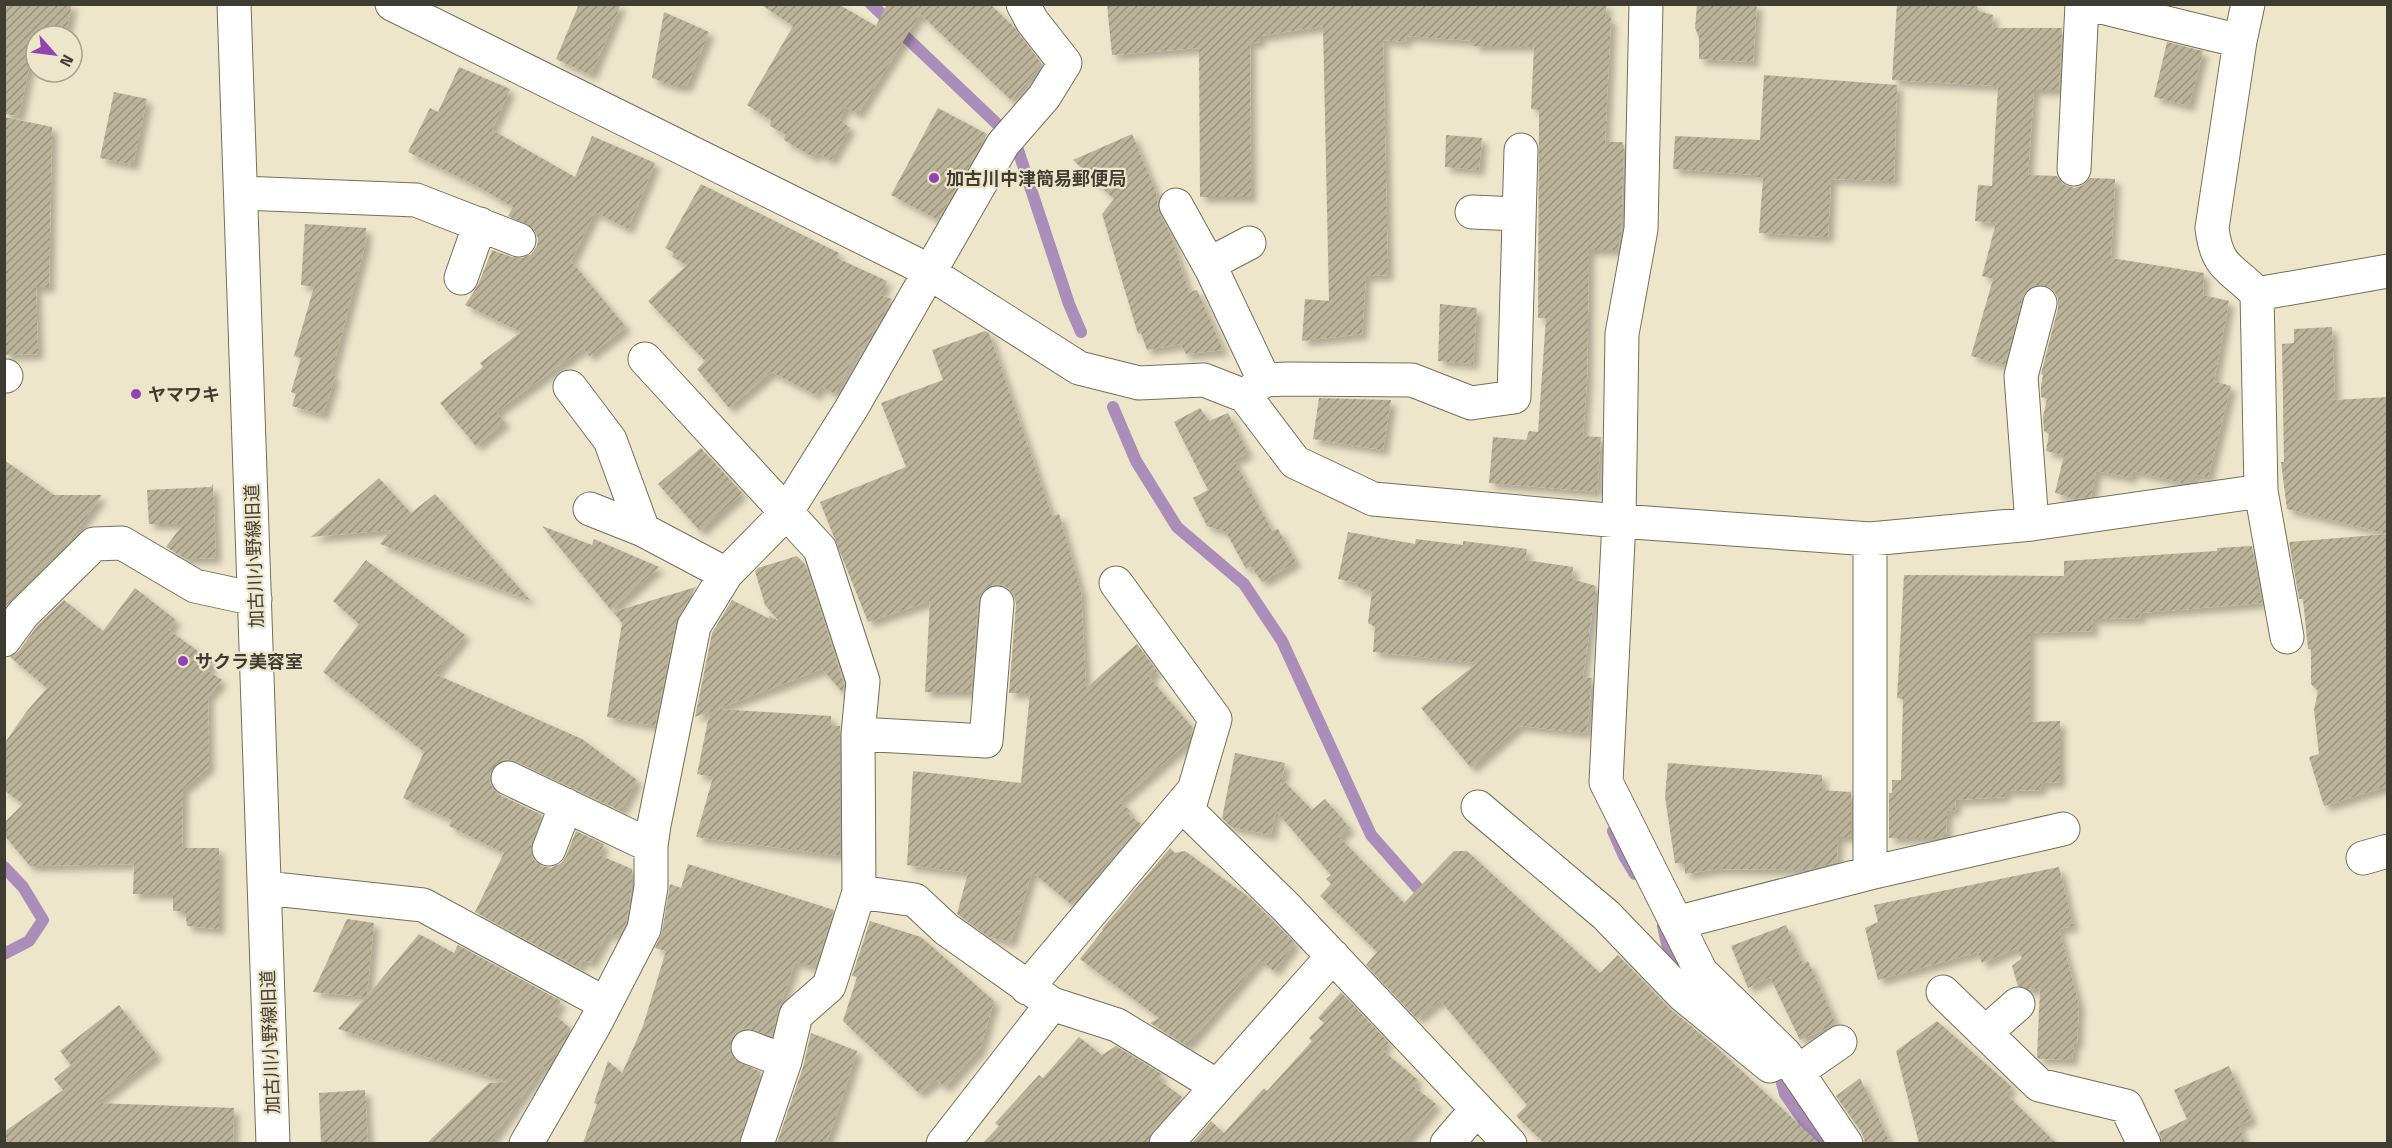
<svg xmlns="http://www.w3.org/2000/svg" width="2392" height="1148" viewBox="0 0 2392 1148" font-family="'Titillium Web','Noto Sans JP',sans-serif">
<defs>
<pattern id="building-hatch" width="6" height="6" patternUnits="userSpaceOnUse" patternTransform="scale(1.5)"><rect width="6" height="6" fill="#bab399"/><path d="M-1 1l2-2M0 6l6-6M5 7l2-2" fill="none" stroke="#99937d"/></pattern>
<filter id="shadow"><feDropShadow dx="5.5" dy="5.5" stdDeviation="3" flood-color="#0004"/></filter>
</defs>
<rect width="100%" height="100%" fill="#ede6cb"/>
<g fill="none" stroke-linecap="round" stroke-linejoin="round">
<!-- stream -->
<path stroke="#aa8db9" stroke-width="12" d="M 871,4 L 1015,141 L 1069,304 L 1081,332
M 1113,407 L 1136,461 L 1177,527 L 1244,584 L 1282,641 L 1371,835 L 1429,901
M 1613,831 L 1624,856 L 1635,874
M 4,867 L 23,887 L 43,920 L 29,941 L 4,954
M 1663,926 L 1673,971
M 1779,1072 L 1785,1094 L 1820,1144"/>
</g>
<!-- building -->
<path fill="url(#building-hatch)" filter="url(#shadow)" d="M 4,4 L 72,4 L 65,36 L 36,36 L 19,116 L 4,114 Z
M 579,4 L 621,4 L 591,75 L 556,59 Z
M 760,4 L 838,4 L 876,26 L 887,4 L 990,4 L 1014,27 L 1042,64 L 1011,100 L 920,14 L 858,114 L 846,107 L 839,119 L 850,128 L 831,160 L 817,153 L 813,157 L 784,140 L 785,134 L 770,126 L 771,120 L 747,105 L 793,26 Z
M 1107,4 L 1607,4 L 1605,18 L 1611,18 L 1605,142 L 1622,142 L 1624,146 L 1621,235 L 1618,250 L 1589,250 L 1587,381 L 1583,436 L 1601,437 L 1597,492 L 1489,483 L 1493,437 L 1526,440 L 1529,431 L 1538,432 L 1546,318 L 1538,318 L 1539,110 L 1531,109 L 1534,46 L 1474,46 L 1474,41 L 1407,36 L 1406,42 L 1383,40 L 1388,275 L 1366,276 L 1362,334 L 1302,341 L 1305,299 L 1329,301 L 1323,26 L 1260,36 L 1260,42 L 1250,43 L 1251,197 L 1200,197 L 1199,48 L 1112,55 Z
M 1697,4 L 1757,4 L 1753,62 L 1699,59 L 1699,38 L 1695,28 Z
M 1897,4 L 1977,4 L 1978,11 L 1993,15 L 1992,28 L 2062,28 L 2059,90 L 2034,90 L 2028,175 L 2057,176 L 2063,184 L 2074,188 L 2083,185 L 2090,178 L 2115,179 L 2111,258 L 2204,273 L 2203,295 L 2229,301 L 2214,381 L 2231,386 L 2208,477 L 2194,475 L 2191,482 L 2182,483 L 2133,471 L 2131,478 L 2096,471 L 2091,497 L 2076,499 L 2055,493 L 2064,455 L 2046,451 L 2049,434 L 2044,431 L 2043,417 L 2047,399 L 2041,397 L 2041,386 L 2043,375 L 2041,374 L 2058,308 L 2058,299 L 2054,290 L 2044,285 L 2034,285 L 2026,290 L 2022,298 L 2005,365 L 1971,356 L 1993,279 L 1982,276 L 1996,223 L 1975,221 L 1978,185 L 1992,186 L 1998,86 L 1892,80 Z
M 664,12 L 709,32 L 687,86 L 674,86 L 652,78 Z
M 2167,42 L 2203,51 L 2189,106 L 2154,97 Z
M 459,67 L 510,89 L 492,130 L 575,177 L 592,136 L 655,163 L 628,229 L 595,212 L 571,261 L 626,327 L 589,356 L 583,348 L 496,412 L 505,422 L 476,446 L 440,403 L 483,367 L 480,363 L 521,332 L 465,305 L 478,285 L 492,250 L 512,257 L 522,258 L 531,254 L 537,246 L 538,238 L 533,228 L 508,216 L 513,207 L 477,186 L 408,152 L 430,108 L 438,112 Z
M 1764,75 L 1897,85 L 1894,181 L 1831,179 L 1828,237 L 1759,233 L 1763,178 L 1757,177 L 1757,175 L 1673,169 L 1675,136 L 1760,140 Z
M 114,92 L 147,99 L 133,165 L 100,158 Z
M 938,108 L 987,134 L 938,220 L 891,195 Z
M 4,117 L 52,127 L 49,287 L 36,287 L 38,354 L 4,355 Z
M 1132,134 L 1156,192 L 1159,214 L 1169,230 L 1189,292 L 1197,290 L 1223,350 L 1186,354 L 1180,344 L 1147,350 L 1141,333 L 1138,334 L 1102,214 L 1114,199 L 1073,160 Z
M 1446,135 L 1482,138 L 1479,170 L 1445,167 Z
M 701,184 L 839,253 L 837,258 L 887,281 L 880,295 L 892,299 L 861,354 L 859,347 L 835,394 L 821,386 L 816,395 L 771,372 L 729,408 L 697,369 L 705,361 L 648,301 L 687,265 L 672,257 L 674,253 L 665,248 Z
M 305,224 L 366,228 L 365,245 L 331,375 L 335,376 L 323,415 L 292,406 L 296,394 L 291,392 L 301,358 L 294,356 L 314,287 L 301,285 Z
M 1440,304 L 1477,308 L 1473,364 L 1438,361 Z
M 2332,327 L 2335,400 L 2388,397 L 2388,534 L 2287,509 L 2281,462 L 2284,462 L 2282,344 L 2294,343 L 2294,329 Z
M 985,331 L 989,333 L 1052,516 L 1059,514 L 1081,591 L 1086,688 L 1137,644 L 1157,671 L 1149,677 L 1193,728 L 1189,741 L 1119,802 L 1131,811 L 1128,814 L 1141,824 L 1072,905 L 1032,872 L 1011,942 L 989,937 L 957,914 L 968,873 L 907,865 L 913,771 L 1021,783 L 1030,693 L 1009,693 L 1016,604 L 1014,596 L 1008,588 L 999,584 L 990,586 L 981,593 L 978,602 L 971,692 L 925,692 L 930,601 L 868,622 L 820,502 L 906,467 L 881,403 L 943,380 L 932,350 Z
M 1319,398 L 1391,400 L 1383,450 L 1313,439 Z
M 1200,408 L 1209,421 L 1228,413 L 1248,453 L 1234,460 L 1272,531 L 1278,529 L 1296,562 L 1262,582 L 1251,566 L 1246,569 L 1226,532 L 1207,526 L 1193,498 L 1208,490 L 1174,422 Z
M 701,448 L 742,493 L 700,531 L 658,484 Z
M 4,460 L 54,495 L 102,495 L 67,544 L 4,608 Z
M 379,478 L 411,513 L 435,494 L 531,601 L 380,544 L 391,530 L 311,537 Z
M 213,484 L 216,558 L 186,559 L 166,547 L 183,524 L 149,524 L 147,490 L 211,487 Z
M 542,526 L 592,545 L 594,539 L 659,567 L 611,610 Z
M 1348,532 L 1415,544 L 1416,539 L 1463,545 L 1463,541 L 1527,549 L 1525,560 L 1573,567 L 1572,579 L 1596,586 L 1583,677 L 1592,678 L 1587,733 L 1519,726 L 1471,768 L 1421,708 L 1477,663 L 1373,652 L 1375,627 L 1368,623 L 1372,591 L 1358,588 L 1357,583 L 1338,579 Z
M 2388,534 L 2388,786 L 2324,806 L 2309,757 L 2319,754 L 2314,710 L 2318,691 L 2311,684 L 2311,649 L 2308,649 L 2303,599 L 2299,599 L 2289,542 Z
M 2252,546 L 2262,603 L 2140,613 L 2141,618 L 2092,619 L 2093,631 L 2030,633 L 2030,722 L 2060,721 L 2060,782 L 2042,783 L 2040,790 L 2005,791 L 2005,797 L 1956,800 L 1955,810 L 1947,811 L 1946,836 L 1938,838 L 1889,838 L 1889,793 L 1892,793 L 1892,780 L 1901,780 L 1903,699 L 1897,698 L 1904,575 L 2064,576 L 2064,561 L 2217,551 L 2217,548 Z
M 797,556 L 806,566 L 844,684 L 843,693 L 822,669 L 717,709 L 831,716 L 831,726 L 840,726 L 840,856 L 696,837 L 713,777 L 697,774 L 710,711 L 695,717 L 712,633 L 732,600 L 770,619 L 769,616 L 779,621 L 765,605 L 755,571 L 758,568 Z
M 366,560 L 465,635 L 435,674 L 582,739 L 637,780 L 621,811 L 515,761 L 506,759 L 498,762 L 491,771 L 489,780 L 493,789 L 500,795 L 542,815 L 532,842 L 530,851 L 534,860 L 542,866 L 551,868 L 561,863 L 566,856 L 576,831 L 604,844 L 599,855 L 632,869 L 632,885 L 626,923 L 619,936 L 608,933 L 591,963 L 583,960 L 579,968 L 475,912 L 504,853 L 449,826 L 452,820 L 403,798 L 424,752 L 323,672 L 359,624 L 333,601 Z
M 696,587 L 676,622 L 655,726 L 607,717 L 622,623 L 613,612 Z
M 135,588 L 176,620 L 169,630 L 213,662 L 207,670 L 222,680 L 208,697 L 209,767 L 183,789 L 182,848 L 219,848 L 219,929 L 187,926 L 185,911 L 173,911 L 173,894 L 133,894 L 134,864 L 30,866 L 4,835 L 4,823 L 23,804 L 4,790 L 4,744 L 27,711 L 47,688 L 10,657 L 19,651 L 37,626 L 64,600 L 103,631 Z
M 1235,753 L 1285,763 L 1281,786 L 1285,782 L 1312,810 L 1325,799 L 1350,828 L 1339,837 L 1404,903 L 1454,851 L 1467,851 L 1600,973 L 1618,955 L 1669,1008 L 1715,1046 L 1819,1143 L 1544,1143 L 1516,1116 L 1527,1105 L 1440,1000 L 1417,1019 L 1366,965 L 1377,952 L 1320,896 L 1331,884 L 1326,879 L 1331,875 L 1276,811 L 1271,835 L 1231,827 L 1222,818 Z
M 1668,763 L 1822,775 L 1822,790 L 1851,792 L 1851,837 L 1838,837 L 1837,862 L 1807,870 L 1718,869 L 1685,874 L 1685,864 L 1675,863 L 1665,797 Z
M 1170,848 L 1175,853 L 1185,851 L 1250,898 L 1295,943 L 1274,971 L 1260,960 L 1187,1046 L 1150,1023 L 1159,1018 L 1080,959 L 1103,930 L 1102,929 Z
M 688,864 L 834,910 L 815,967 L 795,962 L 778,1011 L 772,1036 L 746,1028 L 737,1032 L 731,1040 L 730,1051 L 734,1059 L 761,1072 L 739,1143 L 583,1143 L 597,1104 L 594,1103 L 608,1061 L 622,1073 L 643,1026 L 666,951 L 655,948 L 662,932 L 670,884 L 681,888 Z
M 2059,867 L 2073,926 L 2059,929 L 2079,1004 L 2077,1044 L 2074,1044 L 2072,1060 L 2039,1059 L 2037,1057 L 2040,988 L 2030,990 L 2018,986 L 2012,966 L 2022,958 L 2017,948 L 1982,963 L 1978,952 L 1878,980 L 1865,928 L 1878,922 L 1874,905 Z
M 347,919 L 374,923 L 367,996 L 419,934 L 454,953 L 458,945 L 561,1001 L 554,1014 L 571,1029 L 555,1056 L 546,1068 L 543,1067 L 489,1143 L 427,1143 L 489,1083 L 507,1082 L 338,1029 L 366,997 L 313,992 Z
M 870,921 L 921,937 L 994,1001 L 980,1049 L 945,1087 L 936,1080 L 919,1093 L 843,1021 L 857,977 L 852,976 Z
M 1786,925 L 1803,964 L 1808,961 L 1836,1024 L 1800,1040 L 1770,977 L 1748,988 L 1731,946 Z
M 1341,992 L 1389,1043 L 1381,1049 L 1418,1080 L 1413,1086 L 1436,1104 L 1404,1143 L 1192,1143 L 1211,1121 L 1224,1133 L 1264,1088 L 1267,1091 L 1312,1041 L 1309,1038 L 1324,1023 L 1318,1018 Z
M 119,1005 L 157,1055 L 96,1103 L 234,1108 L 233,1143 L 4,1143 L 4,1132 L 63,1090 L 54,1079 L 71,1065 L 60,1051 Z
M 1937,1021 L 2012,1087 L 2006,1094 L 2056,1143 L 1919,1143 L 1896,1051 Z
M 811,1033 L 857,1051 L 837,1114 L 826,1143 L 777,1143 L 803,1067 Z
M 1079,1037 L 1102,1055 L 1116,1046 L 1162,1074 L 1158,1079 L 1182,1097 L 1152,1132 L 1148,1143 L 983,1143 L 999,1126 L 995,1123 L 1039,1075 L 1043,1078 Z
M 2229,1066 L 2252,1119 L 2239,1125 L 2245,1143 L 2162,1143 L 2159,1132 L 2187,1119 L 2174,1090 Z
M 1860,1078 L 1890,1143 L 1865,1143 L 1862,1133 L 1836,1096 Z
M 365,1090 L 368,1143 L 321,1143 L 319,1093 Z"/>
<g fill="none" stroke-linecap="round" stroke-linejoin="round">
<!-- minor casing -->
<g stroke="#756f57" stroke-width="35">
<path id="minor" d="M 234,4 L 273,1144
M 392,4 L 914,263 L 1079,368 L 1139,383 L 1204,380 L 1245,396 L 1295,462 L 1373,499 L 1619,521 L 1870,539 L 2032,524 L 2261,491 L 2257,294 C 2232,267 2217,270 2212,228 L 2240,41 L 2248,4
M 1646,4 L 1641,229 L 1622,334 L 1619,521 L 1606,782 L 1701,972 L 1785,1054
M 2089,4 L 2240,41
M 2074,169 L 2082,4
M 242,193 L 416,200 L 519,240
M 1176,205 L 1212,270 L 1264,380
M 1472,212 L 1519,214
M 1209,264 L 1249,243
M 461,278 L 480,224
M 2257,294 L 2388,271
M 645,359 L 820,549 L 863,681 L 858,734 L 859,892 L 829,986 L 796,1015 L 785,1061 L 757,1144
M 4,376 L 6,376
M 570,387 L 610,440 L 643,530
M 1245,396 L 1264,380 L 1288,379 L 1412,380 L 1471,403 L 1514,397 L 1521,150
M 2261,491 L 2287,637
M 590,509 L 643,530 L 726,574 L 785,514 L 851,409 L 1003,144 L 1044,97 L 1065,63 L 1032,21 L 1023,4
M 2032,524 L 2021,376 L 2040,303
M 1116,583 L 1215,719 L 1188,811 L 1286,907 L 1510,1144
M 4,640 L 23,614 L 94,544 L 122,543 L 195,586 L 255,599
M 858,734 L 986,741 L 997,603
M 508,778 L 651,846
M 1478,807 L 1606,915 L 1683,995 L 1770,1066 L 1785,1054 L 1846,1144
M 549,849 L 566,805
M 2363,858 L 2388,851
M 1870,873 L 1870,539
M 265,888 L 423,905 L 604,1003
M 859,892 L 915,900 L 946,929 L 1052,1004 L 943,1144
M 1676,923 L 1870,873 L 2063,829
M 1027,988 L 1194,790
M 1943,992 L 2039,1085 L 2126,1106 L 2144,1144
M 1052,1004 L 1117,1025 L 1217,1086
M 1985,1033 L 2018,1004
M 748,1047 L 785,1061
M 1797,1072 L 1840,1042
M 526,1144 L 595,1024 L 644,929 L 651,887 L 651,846 L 654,825 L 694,626 L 726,574
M 1166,1144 L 1333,956
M 1447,1144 L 1477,1109"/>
</g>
<!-- minor -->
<use href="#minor" stroke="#fff" stroke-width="33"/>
</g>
<!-- markers -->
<g fill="#9142b3" stroke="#ede6cb" stroke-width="2">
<circle cx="934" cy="178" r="6"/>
<circle cx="136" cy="394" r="6"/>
<circle cx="183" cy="661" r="6"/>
</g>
<g text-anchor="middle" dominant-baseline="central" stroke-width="4.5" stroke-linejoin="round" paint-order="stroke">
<!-- poi labels -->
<g font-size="18" font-weight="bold" fill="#3f3c32" stroke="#ede6cb" text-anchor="start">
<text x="946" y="178">加古川中津簡易郵便局</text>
<text x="148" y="394">ヤマワキ</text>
<text x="195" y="661">サクラ美容室</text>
</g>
<!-- street labels -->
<g font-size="18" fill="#3f3c32" stroke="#ede6cb">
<text transform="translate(254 556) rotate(-92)">加古川小野線旧道</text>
<text transform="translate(270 1042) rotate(-92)">加古川小野線旧道</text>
</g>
</g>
<!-- border -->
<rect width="2392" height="1148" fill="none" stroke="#3f3c32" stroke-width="12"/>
<!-- north arrow -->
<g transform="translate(54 54) rotate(118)"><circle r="28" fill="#ede6cb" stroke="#a7a28e" stroke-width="1.5"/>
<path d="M0-4.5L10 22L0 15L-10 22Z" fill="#9142b3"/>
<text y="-9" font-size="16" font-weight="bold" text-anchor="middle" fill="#3f3c32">N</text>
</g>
</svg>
